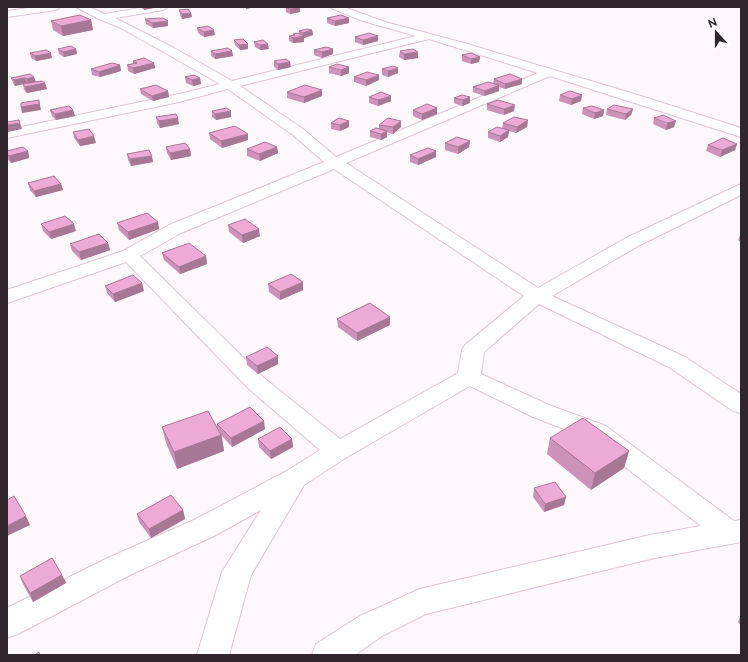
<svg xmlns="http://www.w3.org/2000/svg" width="748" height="662" viewBox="0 0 748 662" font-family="Raleway,sans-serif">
<rect width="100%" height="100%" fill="#fef8fc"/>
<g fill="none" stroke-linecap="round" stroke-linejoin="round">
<!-- minor casing -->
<g stroke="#e4c5d9" stroke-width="2">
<path id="minor" d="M 36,7 L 61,7 L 56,10 L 7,17 L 7,11 Z
M 76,7 L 89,7 L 105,14 L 146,7 L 168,7 L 163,10 L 115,18 L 174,48 L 232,81 L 416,36 L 363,21 L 333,9 L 331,7 L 344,7 L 385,22 L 464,43 L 641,96 L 741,128 L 741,137 L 550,76 L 346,163 L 538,288 L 626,238 L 741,184 L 741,195 L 638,246 L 552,296 L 685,357 L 741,394 L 741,413 L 733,411 L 669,367 L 539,304 L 484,352 L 481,374 L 549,405 L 606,426 L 734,521 L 741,520 L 741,542 L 650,559 L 426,614 L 382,636 L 355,655 L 312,655 L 316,644 L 360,616 L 420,589 L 650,535 L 701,526 L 588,438 L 533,417 L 470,386 L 347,457 L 304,485 L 251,575 L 229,655 L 197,655 L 222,572 L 261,510 L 214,536 L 130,575 L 18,634 L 7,638 L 7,608 L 110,557 L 194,520 L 285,472 L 320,450 L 248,388 L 126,262 L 7,303 L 7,290 L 123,251 L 169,225 L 324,162 L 293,135 L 228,89 L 179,102 L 7,138 L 7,130 L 179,94 L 220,84 L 121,28 L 99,19 ZM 429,39 L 538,73 L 336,157 L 303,129 L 240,86 ZM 334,169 L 524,296 L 465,345 L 462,350 L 458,373 L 340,439 L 264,378 L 140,256 L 181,233 Z"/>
</g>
<!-- minor -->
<use href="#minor" fill="#fff" fill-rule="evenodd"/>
</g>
<!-- wall -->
<path fill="#cd92b9" d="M 140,7 L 159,7 L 144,10 Z
M 286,8 L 300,8 L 300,12 L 290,14 L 286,12 Z
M 179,10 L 191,13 L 192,17 L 182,19 L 180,15 Z
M 327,18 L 349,23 L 335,26 L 327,23 Z
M 145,19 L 168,26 L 153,28 L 146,24 Z
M 91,20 L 93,30 L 63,36 L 53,30 L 51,21 Z
M 197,28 L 215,35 L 204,37 L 198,33 Z
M 312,30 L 313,35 L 304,38 L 304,42 L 293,43 L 289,41 L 289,36 L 293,36 L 293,34 L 299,34 L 299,31 Z
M 355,37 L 378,41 L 363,45 L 355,42 Z
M 234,40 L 248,49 L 240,50 L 235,45 Z
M 254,42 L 269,49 L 260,50 L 255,47 Z
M 58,49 L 76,49 L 77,54 L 64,57 L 59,54 Z
M 314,50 L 333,54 L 322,58 L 314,55 Z
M 211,51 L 232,51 L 233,56 L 215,59 L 211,56 Z
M 400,51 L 418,52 L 418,58 L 404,60 L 399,57 Z
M 30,53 L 52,58 L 36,61 L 31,58 Z
M 462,55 L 480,57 L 479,62 L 471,64 L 462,61 Z
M 133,61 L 154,63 L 155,68 L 134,74 L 128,71 L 127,65 L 133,64 Z
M 274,61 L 291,67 L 278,70 L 274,67 Z
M 120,65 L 121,71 L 100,77 L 92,75 L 91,69 Z
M 329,67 L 349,73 L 341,76 L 329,73 Z
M 382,69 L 398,73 L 388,77 L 382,75 Z
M 34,77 L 36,82 L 45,83 L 47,89 L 27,93 L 24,90 L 23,84 L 27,83 L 15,86 L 13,83 L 11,78 Z
M 185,77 L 200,78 L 201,84 L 193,86 L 186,83 Z
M 354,77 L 379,80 L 366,86 L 354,82 Z
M 494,79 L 522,79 L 522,84 L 505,89 L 499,87 L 499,91 L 484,96 L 473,92 L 473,87 L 493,83 Z
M 140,89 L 168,91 L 169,97 L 153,101 L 141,94 Z
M 322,90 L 322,96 L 304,103 L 287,98 L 287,92 Z
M 560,95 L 581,101 L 571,105 L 559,101 Z
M 369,97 L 391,101 L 378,106 L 369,103 Z
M 470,97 L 470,103 L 462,106 L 454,103 L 454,98 Z
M 487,104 L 514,111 L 504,115 L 487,110 Z
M 437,108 L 437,114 L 422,120 L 413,116 L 413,110 Z
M 583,108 L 604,110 L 603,116 L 594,119 L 582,114 Z
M 607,109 L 633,109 L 631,115 L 625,120 L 606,115 Z
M 50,110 L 73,110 L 75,116 L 56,120 L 52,116 Z
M 212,111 L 231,117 L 216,120 L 212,117 Z
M 156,117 L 179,124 L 160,128 L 157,123 Z
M 654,118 L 674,127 L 666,130 L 653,124 Z
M 528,120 L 527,127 L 516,133 L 509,131 L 508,137 L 500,142 L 488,138 L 488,132 L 502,129 L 503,123 Z
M 331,123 L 349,127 L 340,131 L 331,129 Z
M 379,125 L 401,127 L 393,134 L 387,132 L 387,137 L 381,140 L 370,137 L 370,131 L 379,129 Z
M 73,132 L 96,143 L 80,146 L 74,138 Z
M 209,133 L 248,134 L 248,140 L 222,148 L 210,139 Z
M 470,141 L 469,147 L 458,154 L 445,150 L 445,143 Z
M 737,144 L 735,150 L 720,157 L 706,151 L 708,145 Z
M 166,147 L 190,149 L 191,156 L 171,160 L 167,153 Z
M 277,147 L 278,153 L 260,161 L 247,156 L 247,149 Z
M 7,151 L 28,151 L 29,158 L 11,163 L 7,159 Z
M 127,154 L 153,162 L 131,166 L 128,160 Z
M 410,155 L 436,157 L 418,165 L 410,162 Z
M 28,183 L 61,184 L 63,190 L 36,197 L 30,190 Z
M 158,222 L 159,229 L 129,240 L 119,230 L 117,223 Z
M 41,224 L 76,231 L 51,239 L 43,231 Z
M 228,225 L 260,236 L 243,243 L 229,232 Z
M 741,233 L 741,242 L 738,240 Z
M 108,243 L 110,250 L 81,260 L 72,251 L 70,244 Z
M 162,253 L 206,256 L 207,264 L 180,274 L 164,260 Z
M 303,282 L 303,290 L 280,300 L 269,292 L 268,284 Z
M 105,286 L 144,291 L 115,302 L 107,293 Z
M 390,317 L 390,325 L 357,341 L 338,327 L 337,319 Z
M 246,357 L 278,364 L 258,374 L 247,365 Z
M 217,424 L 265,429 L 232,447 L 222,436 L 224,451 L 177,469 L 166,443 L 162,427 L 217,428 Z
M 550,438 L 629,451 L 624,468 L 591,490 L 547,454 Z
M 258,439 L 292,439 L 293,447 L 271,459 L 259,447 Z
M 534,488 L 566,497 L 564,505 L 544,512 L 533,497 Z
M 183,510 L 185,519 L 151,538 L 139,522 L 137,514 Z
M 62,575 L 66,583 L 33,602 L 23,584 L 20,576 Z
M 741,615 L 741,626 L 738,622 Z"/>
<!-- shaded-wall -->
<path fill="#a77796" d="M 144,7 L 159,7 L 144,10 Z
M 246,7 L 256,7 L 246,9 Z
M 300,8 L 300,12 L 290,14 L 290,9 Z
M 191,13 L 192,17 L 182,19 L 182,14 Z
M 349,18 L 349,23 L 335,26 L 335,21 Z
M 91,20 L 93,30 L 63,36 L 61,26 Z
M 168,21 L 168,26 L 153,28 L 152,23 Z
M 214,30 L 215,35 L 204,37 L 204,32 Z
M 312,30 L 313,35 L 304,38 L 304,42 L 293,43 L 293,38 L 303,37 L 303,33 Z
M 378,36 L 378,41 L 363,45 L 363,40 Z
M 248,44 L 248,49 L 240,50 L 239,45 Z
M 268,44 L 269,49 L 260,50 L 260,45 Z
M 76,49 L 77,54 L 64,57 L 63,52 Z
M 333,49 L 333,54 L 322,58 L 322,52 Z
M 232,51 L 233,56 L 215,59 L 215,54 Z
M 418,52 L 418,58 L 404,60 L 404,54 Z
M 51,53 L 52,58 L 36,61 L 35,56 Z
M 480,57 L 479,62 L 471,64 L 471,59 Z
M 290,62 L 291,67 L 278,70 L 278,64 Z
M 154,63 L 155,68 L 134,74 L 133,68 Z
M 120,65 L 121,71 L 100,77 L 99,72 Z
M 349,67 L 349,73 L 341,76 L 341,70 Z
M 398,68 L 398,73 L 388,77 L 388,71 Z
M 379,75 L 379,80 L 366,86 L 366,80 Z
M 34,77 L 36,83 L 28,85 L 27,79 Z
M 25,78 L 27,83 L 15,86 L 14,80 Z
M 200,78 L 201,84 L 193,86 L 192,80 Z
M 522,79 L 522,84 L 505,89 L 505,84 Z
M 45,83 L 47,89 L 27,93 L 25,87 Z
M 499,85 L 499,91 L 484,96 L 485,91 Z
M 322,90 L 322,96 L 304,103 L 304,97 Z
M 168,91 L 169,97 L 153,101 L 152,96 Z
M 582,95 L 581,101 L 571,105 L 572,99 Z
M 391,96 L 391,101 L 378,106 L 378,100 Z
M 470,97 L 470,103 L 462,106 L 463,100 Z
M 39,100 L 41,110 L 22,113 L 21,107 Z
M 515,105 L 514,111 L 504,115 L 504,109 Z
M 437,108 L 437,114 L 422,120 L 422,114 Z
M 633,109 L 631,115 L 625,120 L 626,114 Z
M 73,110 L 75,116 L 56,120 L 55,114 Z
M 604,110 L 603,116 L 594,119 L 595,113 Z
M 231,111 L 231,117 L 216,120 L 215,114 Z
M 178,118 L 179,124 L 160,128 L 159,121 Z
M 528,120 L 527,127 L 516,133 L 517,127 Z
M 349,121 L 349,127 L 340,131 L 340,125 Z
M 401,121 L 401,127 L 393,134 L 393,127 Z
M 676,121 L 674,127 L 666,130 L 667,123 Z
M 20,123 L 22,129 L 8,132 L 7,125 Z
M 509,130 L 508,137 L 500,142 L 500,136 Z
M 387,131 L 387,137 L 381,140 L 381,134 Z
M 248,134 L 248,140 L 222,148 L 221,141 Z
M 94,136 L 96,143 L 80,146 L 78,140 Z
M 470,141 L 469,147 L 458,154 L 458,147 Z
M 737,144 L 735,150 L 720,157 L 722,150 Z
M 277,147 L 278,153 L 260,161 L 259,154 Z
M 190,149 L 191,156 L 171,160 L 170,153 Z
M 28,151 L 29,158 L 11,163 L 9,156 Z
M 436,151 L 436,157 L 418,165 L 418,159 Z
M 152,156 L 153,162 L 131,166 L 130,159 Z
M 61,184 L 63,190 L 36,197 L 34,191 Z
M 158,222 L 159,229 L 129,240 L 128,232 Z
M 74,224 L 76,231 L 51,239 L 49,232 Z
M 259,229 L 260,236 L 243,243 L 242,235 Z
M 108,243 L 110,250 L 81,260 L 79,252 Z
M 206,256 L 207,264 L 180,274 L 179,267 Z
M 303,282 L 303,290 L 280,300 L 280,292 Z
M 142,283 L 144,291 L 115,302 L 113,294 Z
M 390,317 L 390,325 L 357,341 L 357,333 Z
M 278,356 L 278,364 L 258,374 L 257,366 Z
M 264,421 L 265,429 L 232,447 L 231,438 Z
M 221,435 L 224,451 L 177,469 L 174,452 Z
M 292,439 L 293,447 L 271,459 L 270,451 Z
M 629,451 L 624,468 L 591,490 L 595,473 Z
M 566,497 L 564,505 L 544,512 L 545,504 Z
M 183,510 L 185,519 L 151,538 L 149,529 Z
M 26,516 L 30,525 L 7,536 L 7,526 Z
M 62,575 L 66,583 L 33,602 L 30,593 Z"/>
<!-- building -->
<path fill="#eeaad7" stroke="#a77796" d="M 290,7 L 298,7 L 300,8 L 290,9 L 286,8 Z
M 188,9 L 191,13 L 182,14 L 179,10 Z
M 80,15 L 91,20 L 61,26 L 51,21 Z
M 341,15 L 349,18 L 335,21 L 327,18 Z
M 163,18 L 168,21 L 152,23 L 145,19 Z
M 208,26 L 214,30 L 204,32 L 197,28 Z
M 307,29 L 312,30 L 303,33 L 299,31 Z
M 298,33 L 304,36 L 293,38 L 289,36 L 295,35 L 293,34 Z
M 369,33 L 378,36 L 363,40 L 355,37 Z
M 243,39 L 248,44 L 239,45 L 234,40 Z
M 263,40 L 268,44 L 260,45 L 254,42 Z
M 71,46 L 76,49 L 63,52 L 58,49 Z
M 326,47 L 333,49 L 322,52 L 314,50 Z
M 228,48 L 232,51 L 215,54 L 211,51 Z
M 413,49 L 418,52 L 404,54 L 400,51 Z
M 46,50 L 51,53 L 35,56 L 30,53 Z
M 471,53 L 480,57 L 471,59 L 462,55 Z
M 144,58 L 154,63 L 133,68 L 127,65 L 137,63 L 133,61 Z
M 286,59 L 290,62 L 278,64 L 274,61 Z
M 112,63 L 120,65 L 99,72 L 91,69 Z
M 337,64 L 349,67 L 341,70 L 329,67 Z
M 393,66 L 398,68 L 388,71 L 382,69 Z
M 367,72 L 379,75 L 366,80 L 354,77 Z
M 30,74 L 34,77 L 27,79 L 25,78 L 14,80 L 11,78 Z
M 510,74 L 522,79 L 505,84 L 494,79 Z
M 194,75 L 200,78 L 192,80 L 185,77 Z
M 42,81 L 45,83 L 25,87 L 23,84 Z
M 488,82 L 499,85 L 485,91 L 473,87 Z
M 156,85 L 168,91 L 152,96 L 140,89 Z
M 305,85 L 322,90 L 304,97 L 287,92 Z
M 570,91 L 582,95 L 572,99 L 560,95 Z
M 381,92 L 391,96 L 378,100 L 369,97 Z
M 462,95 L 470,97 L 463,100 L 454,98 Z
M 39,100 L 39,104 L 21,107 L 21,103 Z
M 498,100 L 515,105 L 504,109 L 487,104 Z
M 427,104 L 437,108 L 422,114 L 413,110 Z
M 614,105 L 633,109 L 626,114 L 607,109 Z
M 69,106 L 73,110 L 55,114 L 50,110 Z
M 592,106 L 604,110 L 595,113 L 583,108 Z
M 227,108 L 231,111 L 215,114 L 212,111 Z
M 176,114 L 178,118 L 159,121 L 156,117 Z
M 663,115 L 676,121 L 667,123 L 654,118 Z
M 514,117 L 528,120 L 517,127 L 503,123 Z
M 339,118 L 349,121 L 340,125 L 331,123 Z
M 388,118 L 401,121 L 393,127 L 379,125 Z
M 19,120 L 20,123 L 7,125 L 7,122 Z
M 235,126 L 248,134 L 221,141 L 209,133 Z
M 497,127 L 509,130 L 500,136 L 488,132 Z
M 376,128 L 387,131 L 381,134 L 370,131 Z
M 89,129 L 94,136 L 78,140 L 73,132 Z
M 457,137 L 470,141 L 458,147 L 445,143 Z
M 723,138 L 737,144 L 722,150 L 708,145 Z
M 265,142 L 277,147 L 259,154 L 247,149 Z
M 185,143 L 190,149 L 170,153 L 166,147 Z
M 23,147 L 28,151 L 9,156 L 7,154 L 7,151 Z
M 428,148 L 436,151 L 418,159 L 410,155 Z
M 149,150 L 152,156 L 130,159 L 127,154 Z
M 54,176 L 61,184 L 34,191 L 28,183 Z
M 147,213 L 158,222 L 128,232 L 117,223 Z
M 65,216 L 74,224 L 49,232 L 41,224 Z
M 245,219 L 259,229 L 242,235 L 228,225 Z
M 99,234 L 108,243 L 79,252 L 70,244 Z
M 189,243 L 206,256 L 179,267 L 162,253 Z
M 291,274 L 303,282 L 280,292 L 268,284 Z
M 133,275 L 142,283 L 113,294 L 105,286 Z
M 370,303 L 390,317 L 357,333 L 337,319 Z
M 267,347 L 278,356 L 257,366 L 246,357 Z
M 250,407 L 264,421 L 231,438 L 217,424 Z
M 208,411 L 221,435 L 174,452 L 162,427 Z
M 583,418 L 629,451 L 595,473 L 550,438 Z
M 280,427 L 292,439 L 270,451 L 258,439 Z
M 555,482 L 566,497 L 545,504 L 534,488 Z
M 171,495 L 183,510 L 149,529 L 137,514 Z
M 14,496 L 26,516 L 7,526 L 7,500 Z
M 52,558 L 62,575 L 30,593 L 20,576 Z
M 39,652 L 40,655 L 35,655 Z"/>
<!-- border -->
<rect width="748" height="662" fill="none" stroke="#32262e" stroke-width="16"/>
<!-- north arrow -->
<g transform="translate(716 32) rotate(339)" stroke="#ffffff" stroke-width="3" paint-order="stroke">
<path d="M0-3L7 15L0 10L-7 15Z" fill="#32262e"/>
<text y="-6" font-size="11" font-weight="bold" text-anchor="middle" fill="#32262e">N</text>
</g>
</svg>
